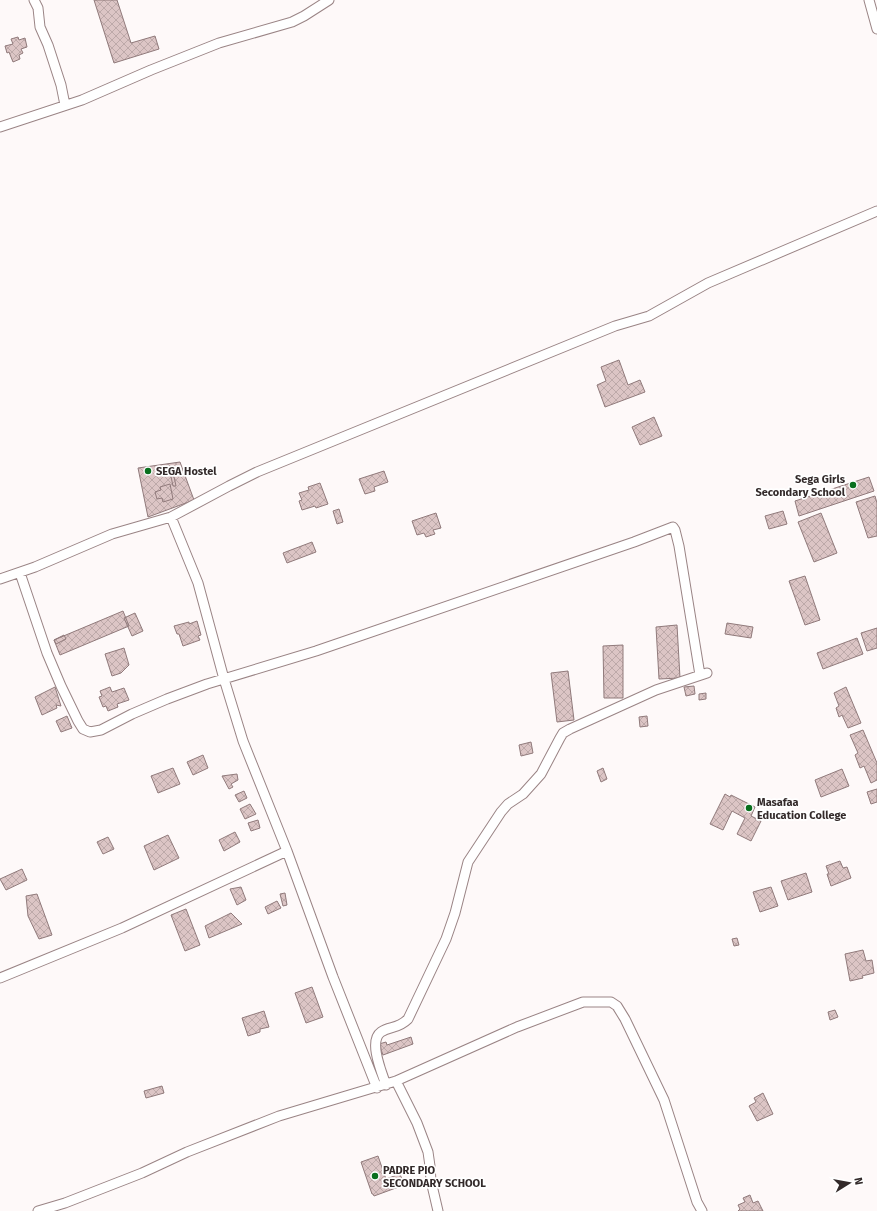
<svg xmlns="http://www.w3.org/2000/svg" width="877" height="1211" viewBox="0 0 877 1211" font-family="'Fira Sans',sans-serif">
<defs>
<pattern id="building-cross-hatch" width="8" height="8" patternUnits="userSpaceOnUse"><rect width="8" height="8" fill="#dcc5c5"/><path d="M0 0l8 8M0 8l8-8" fill="none" stroke="#bda9a9"/></pattern>
</defs>
<rect width="100%" height="100%" fill="#fef9f9"/>
<!-- building -->
<path fill="url(#building-cross-hatch)" stroke="#907a7b" d="M 94,0 L 117,0 L 131,43 L 155,36 L 159,49 L 114,63 Z
M 18,37 L 19,40 L 25,38 L 27,47 L 21,49 L 23,53 L 19,55 L 20,59 L 13,62 L 9,52 L 7,53 L 5,46 L 13,44 L 11,39 Z
M 619,360 L 628,385 L 640,380 L 645,392 L 605,407 L 597,385 L 606,381 L 601,367 Z
M 654,417 L 662,436 L 640,445 L 632,427 Z
M 180,462 L 194,500 L 148,517 L 138,468 Z
M 384,471 L 388,482 L 374,487 L 375,491 L 365,494 L 359,479 Z
M 170,472 L 173,472 L 176,486 L 173,486 Z
M 869,477 L 874,491 L 799,516 L 795,501 Z
M 320,483 L 328,504 L 316,508 L 315,506 L 302,510 L 299,501 L 302,500 L 299,493 L 309,490 L 308,487 Z
M 170,484 L 173,499 L 163,502 L 162,498 L 157,499 L 155,492 L 161,490 L 160,487 Z
M 875,496 L 877,503 L 877,536 L 868,538 L 856,502 Z
M 339,509 L 343,522 L 337,524 L 333,511 Z
M 783,511 L 787,524 L 769,529 L 765,516 Z
M 436,513 L 441,528 L 433,530 L 435,534 L 426,537 L 424,533 L 417,535 L 412,521 Z
M 821,513 L 837,553 L 814,562 L 798,522 Z
M 312,542 L 316,552 L 287,563 L 283,553 Z
M 805,576 L 820,620 L 805,625 L 789,581 Z
M 123,611 L 129,626 L 60,655 L 54,640 Z
M 135,613 L 143,631 L 132,636 L 124,618 Z
M 197,621 L 201,635 L 198,636 L 200,640 L 183,646 L 179,634 L 177,634 L 174,626 L 189,622 L 189,624 Z
M 727,623 L 753,627 L 751,638 L 725,634 Z
M 677,625 L 680,678 L 659,679 L 656,627 Z
M 877,628 L 877,648 L 867,651 L 861,633 Z
M 64,635 L 66,639 L 56,644 L 54,640 Z
M 857,638 L 863,654 L 823,669 L 817,653 Z
M 623,645 L 623,698 L 604,698 L 603,646 Z
M 124,648 L 129,665 L 121,673 L 112,676 L 105,654 Z
M 568,671 L 574,720 L 557,722 L 551,673 Z
M 694,686 L 695,694 L 686,696 L 684,687 Z
M 55,687 L 61,706 L 56,705 L 57,708 L 42,715 L 35,697 Z
M 110,687 L 112,692 L 124,688 L 129,700 L 117,704 L 118,707 L 108,711 L 106,706 L 103,707 L 99,697 L 102,696 L 100,691 Z
M 846,687 L 861,723 L 848,728 L 842,715 L 839,717 L 836,708 L 839,706 L 834,693 Z
M 706,693 L 706,699 L 699,700 L 699,694 Z
M 67,716 L 72,728 L 61,732 L 56,721 Z
M 647,716 L 648,726 L 640,727 L 639,717 Z
M 863,730 L 877,763 L 877,780 L 871,783 L 864,766 L 860,768 L 855,755 L 858,753 L 850,735 Z
M 531,742 L 533,753 L 521,756 L 519,745 Z
M 203,755 L 208,768 L 193,775 L 187,762 Z
M 173,768 L 180,784 L 158,793 L 151,776 Z
M 603,768 L 607,779 L 601,782 L 597,771 Z
M 842,769 L 849,786 L 821,797 L 815,780 Z
M 237,774 L 238,780 L 231,784 L 233,787 L 229,789 L 222,776 Z
M 877,789 L 877,802 L 871,804 L 867,792 Z
M 244,791 L 247,798 L 239,802 L 235,795 Z
M 725,794 L 730,797 L 731,795 L 755,807 L 751,816 L 761,821 L 751,841 L 737,834 L 745,818 L 732,811 L 723,830 L 710,824 Z
M 250,804 L 256,814 L 245,819 L 240,809 Z
M 258,820 L 260,828 L 251,831 L 248,823 Z
M 235,832 L 240,842 L 224,851 L 219,840 Z
M 168,835 L 179,858 L 154,870 L 144,846 Z
M 108,837 L 114,849 L 103,854 L 97,842 Z
M 840,861 L 843,868 L 847,867 L 851,878 L 831,886 L 827,874 L 829,874 L 826,866 Z
M 22,869 L 27,880 L 6,890 L 0,879 Z
M 806,873 L 812,892 L 788,900 L 781,881 Z
M 241,887 L 246,900 L 237,905 L 230,889 Z
M 771,887 L 778,906 L 760,912 L 753,892 Z
M 285,893 L 287,905 L 283,906 L 280,894 Z
M 37,894 L 52,935 L 39,939 L 28,916 L 26,896 Z
M 277,901 L 281,908 L 268,914 L 265,907 Z
M 186,909 L 200,945 L 185,951 L 171,915 Z
M 231,913 L 242,924 L 209,938 L 205,926 Z
M 737,938 L 739,945 L 734,946 L 732,939 Z
M 863,950 L 866,961 L 872,960 L 874,973 L 862,976 L 863,978 L 850,981 L 845,954 Z
M 312,987 L 323,1017 L 306,1023 L 295,993 Z
M 835,1010 L 838,1017 L 830,1020 L 828,1012 Z
M 264,1011 L 269,1027 L 260,1029 L 260,1032 L 248,1036 L 242,1018 Z
M 411,1037 L 413,1044 L 383,1055 L 379,1044 L 386,1042 L 387,1045 Z
M 162,1086 L 164,1093 L 146,1098 L 144,1091 Z
M 763,1093 L 773,1114 L 757,1121 L 749,1106 L 756,1102 L 754,1098 Z
M 378,1156 L 386,1179 L 400,1174 L 404,1185 L 374,1196 L 373,1194 L 372,1194 L 361,1162 Z
M 750,1195 L 753,1203 L 758,1201 L 763,1211 L 738,1211 L 740,1209 L 738,1205 L 745,1202 L 743,1198 Z"/>
<g fill="none" stroke-linecap="round" stroke-linejoin="round">
<!-- street casing -->
<g stroke="#9a8485" stroke-width="11">
<path id="street" d="M 34,0 L 38,8 L 40,27 L 48,45 L 61,85 L 65,105
M 869,0 L 877,29
M 0,127 L 82,100 L 151,70 L 219,43 L 292,22 L 304,16 L 329,0
M 171,517 L 198,583 L 224,679 L 243,741 L 287,851 L 333,977 L 377,1088
M 20,573 L 47,653 L 61,686 L 78,721 L 83,729 L 90,732 L 101,730 L 132,714 L 167,699 L 207,684 L 316,651 L 634,542 L 673,527 L 675,530 L 679,546 L 700,675
M 0,579 L 35,567 L 112,534 L 171,517 L 229,486 L 257,472 L 615,326 L 649,316 L 708,283 L 877,211
M 0,978 L 122,928 L 287,851
M 396,1081 L 417,1123 L 428,1152 L 430,1166 L 431,1181 L 438,1211
M 386,1085 C 382,1073 368,1041 381,1032 C 390,1026 398,1029 408,1019 L 446,939 L 455,913 L 468,862 L 501,812 L 508,804 L 523,794 L 541,774 L 560,738 L 563,733 L 570,729 L 656,690 L 707,673
M 38,1211 L 65,1203 L 142,1173 L 187,1152 L 279,1116 L 396,1081 L 517,1027 L 583,1002 L 611,1002 L 617,1006 L 625,1019 L 664,1100 L 697,1202 L 702,1211"/>
</g>
<!-- street -->
<use href="#street" stroke="#fff" stroke-width="9"/>
</g>
<!-- markers -->
<g fill="#096f1e" stroke="#fff" stroke-width="1.5">
<circle cx="148" cy="471" r="4"/>
<circle cx="853" cy="485" r="4"/>
<circle cx="749" cy="808" r="4"/>
<circle cx="375" cy="1176" r="4"/>
</g>
<g text-anchor="middle" dominant-baseline="central" stroke-width="3.5" stroke-linejoin="round" paint-order="stroke">
<!-- poi labels -->
<g font-size="11" font-weight="bold" fill="#332a2a" stroke="#fff" text-anchor="start">
<text x="156" y="471">SEGA Hostel</text>
<text x="845" y="479" text-anchor="end">Sega Girls<tspan x="845" dy="13">Secondary School</tspan></text>
<text x="757" y="802">Masafaa<tspan x="757" dy="13">Education College</tspan></text>
<text x="383" y="1170">PADRE PIO<tspan x="383" dy="13">SECONDARY SCHOOL</tspan></text>
</g>
</g>
<!-- north arrow -->
<g transform="translate(849 1183) rotate(79)" stroke="#ffffff" stroke-width="3" paint-order="stroke">
<path d="M0-3L7 15L0 10L-7 15Z" fill="#332a2a"/>
<text y="-6" font-size="11" font-weight="bold" text-anchor="middle" fill="#332a2a">N</text>
</g>
</svg>
